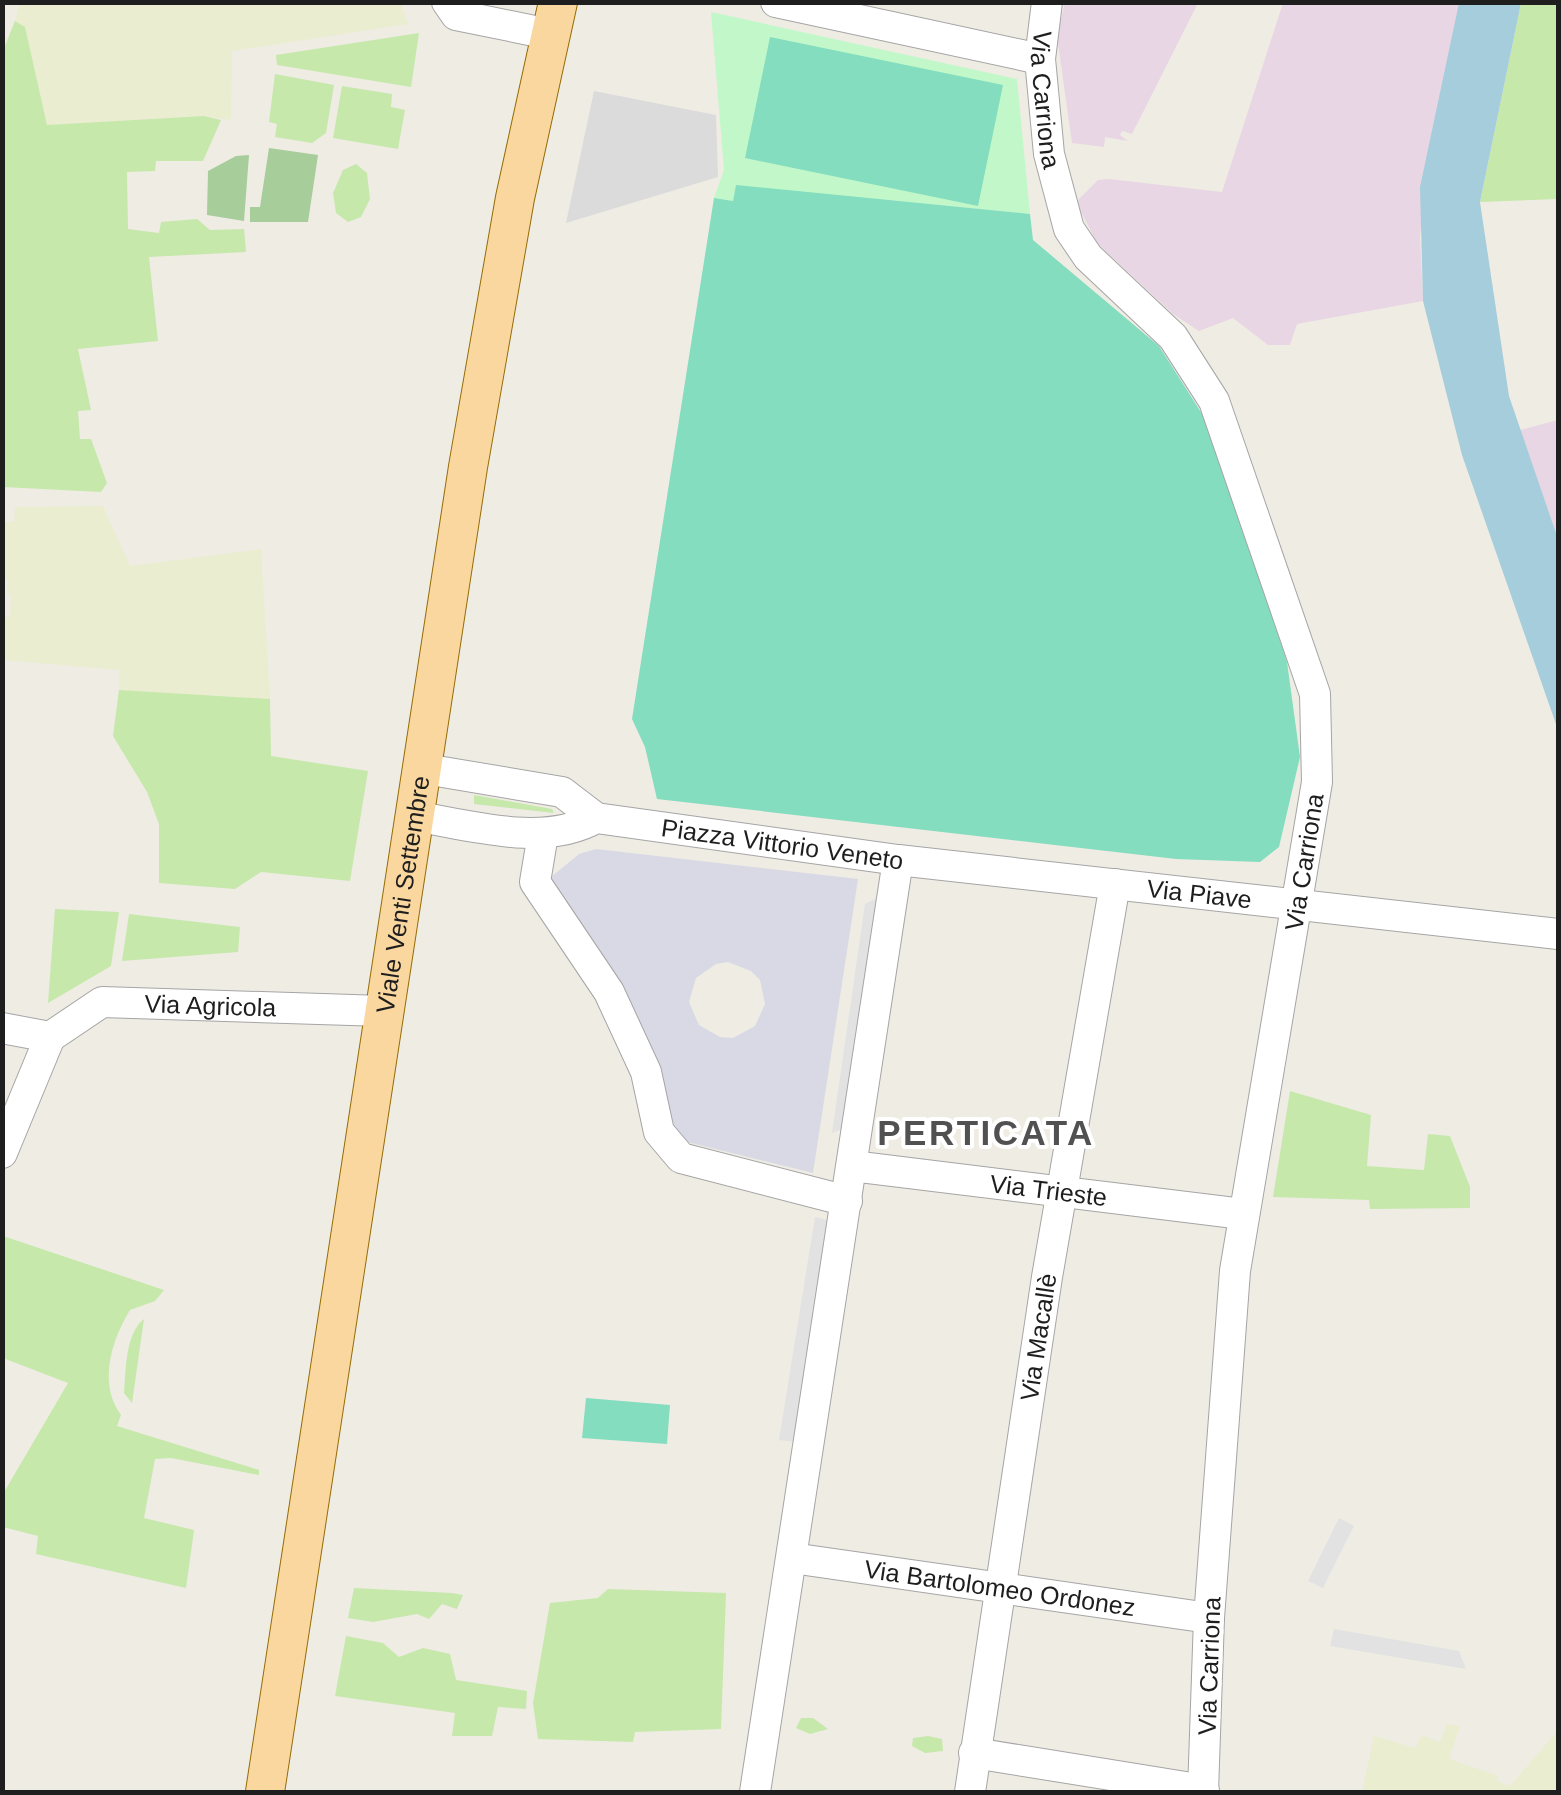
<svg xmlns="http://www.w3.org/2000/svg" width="1561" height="1795" viewBox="0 0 1561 1795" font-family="Arial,sans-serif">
<rect width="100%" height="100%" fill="#efece4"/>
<!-- residential -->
<path fill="#dcdbdb" d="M 594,91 L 716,115 L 718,177 L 566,223 Z"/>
<!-- industrial -->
<path fill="#e8d6e4" d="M 1065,3 L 1198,3 L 1132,134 L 1122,131 L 1120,135 L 1128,141 L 1105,137 L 1104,147 L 1072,143 L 1057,36 Z
M 1283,3 L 1459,3 L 1420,235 L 1423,301 L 1297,324 L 1290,345 L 1268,345 L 1233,318 L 1199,331 L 1173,314 L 1097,243 L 1076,202 L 1098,180 L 1109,179 L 1222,192 Z
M 1558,420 L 1558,539 L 1520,430 Z"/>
<!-- farmland -->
<path fill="#eaedd0" d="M 20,2 L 400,2 L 408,24 L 232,51 L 231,120 L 204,116 L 47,125 L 25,27 L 15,21 Z
M 103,506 L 130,566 L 261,549 L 270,699 L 119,690 L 119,670 L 3,660 L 2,617 L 10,617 L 11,595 L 7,594 L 8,579 L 3,579 L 3,522 L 14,522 L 15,507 Z
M 1447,1724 L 1460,1726 L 1449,1759 L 1499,1776 L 1497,1781 L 1510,1786 L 1558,1730 L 1558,1792 L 1362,1792 L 1374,1736 L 1416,1748 L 1421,1735 L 1440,1742 Z"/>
<!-- grass -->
<path fill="#c6e8ab" d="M 1521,3 L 1558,3 L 1558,199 L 1480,202 Z
M 15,21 L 25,27 L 47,125 L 204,116 L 221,120 L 203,161 L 156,161 L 155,171 L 127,172 L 128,229 L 159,233 L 161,222 L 197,219 L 210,230 L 244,229 L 246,252 L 149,257 L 158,341 L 78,349 L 91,410 L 78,411 L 80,439 L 91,439 L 107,483 L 101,492 L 3,487 L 2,53 Z
M 419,33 L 411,87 L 277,65 L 276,55 Z
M 275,74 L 334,85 L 326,133 L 312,143 L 275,137 L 277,124 L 269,122 Z
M 342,86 L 392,94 L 391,107 L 405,110 L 398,149 L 333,138 Z
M 356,164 L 367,173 L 370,199 L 361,217 L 348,222 L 336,213 L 333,193 L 343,170 Z
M 119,690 L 270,699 L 271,756 L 368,771 L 350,881 L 261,872 L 235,889 L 159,883 L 159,824 L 147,792 L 113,736 Z
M 474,795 L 552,809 L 554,813 L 474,804 Z
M 55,909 L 119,912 L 111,966 L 48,1003 Z
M 129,914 L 240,927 L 238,952 L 122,961 Z
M 1290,1091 L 1371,1115 L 1367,1166 L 1424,1170 L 1428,1134 L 1450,1136 L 1470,1187 L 1470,1208 L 1370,1209 L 1369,1200 L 1273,1197 Z
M 3,1236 L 164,1290 L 155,1301 L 130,1310 C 111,1341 98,1384 121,1415 L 117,1426 L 259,1470 L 259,1475 L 171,1458 L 155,1459 L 144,1518 L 194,1530 L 186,1588 L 36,1554 L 38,1536 L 3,1527 L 3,1494 L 68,1383 L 3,1358 Z
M 144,1319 L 132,1403 L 124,1393 C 126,1370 125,1334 144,1319 Z
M 354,1588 L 452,1593 L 463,1595 L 457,1609 L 442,1604 L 429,1619 L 417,1614 L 373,1622 L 348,1618 Z
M 608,1589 L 726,1593 L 721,1729 L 635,1732 L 633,1742 L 538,1739 L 533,1703 L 550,1603 L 598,1598 Z
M 346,1636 L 383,1643 L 399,1657 L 423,1648 L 450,1654 L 456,1680 L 527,1691 L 526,1709 L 498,1707 L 492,1736 L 452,1736 L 455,1713 L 335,1696 Z
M 801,1718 L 813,1718 L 828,1729 L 810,1734 L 796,1728 Z
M 928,1736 L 942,1739 L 943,1751 L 925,1753 L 912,1746 L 913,1738 Z"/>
<!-- forest -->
<path fill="#a6cd9a" d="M 269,148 L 318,155 L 308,222 L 250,222 L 250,207 L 260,207 Z
M 249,155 L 244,221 L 207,215 L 208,171 L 236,156 Z"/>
<!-- park -->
<path fill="#c2f8c9" d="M 711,12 L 1017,79 L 1030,214 L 736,186 L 733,201 L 714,198 L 724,170 Z"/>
<!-- pitch -->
<path fill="#84ddbf" d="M 770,37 L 1003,85 L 978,206 L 745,158 Z
M 736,185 L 1030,214 L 1033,240 L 1159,346 L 1211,428 L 1287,662 L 1300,757 L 1279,847 L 1260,862 L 1176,859 L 657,799 L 645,747 L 632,719 L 714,198 L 733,201 Z
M 586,1398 L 670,1405 L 667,1444 L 582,1438 Z"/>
<!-- parking -->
<path fill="#e2e2e2" d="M 879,897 L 842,1129 L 832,1133 L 865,904 Z
M 815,1217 L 830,1221 L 796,1442 L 779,1440 Z
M 1339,1518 L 1354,1526 L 1323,1588 L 1308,1581 Z
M 1334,1629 L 1459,1651 L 1466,1669 L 1330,1646 Z"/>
<!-- plaza -->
<path fill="#d9d9e5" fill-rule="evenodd" d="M 596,849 L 858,879 L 813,1173 L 687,1142 L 667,1121 L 544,883 L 579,854 ZM 728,962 L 751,971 L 760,980 L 765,1004 L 755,1026 L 733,1038 L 720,1037 L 699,1025 L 689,1002 L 696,978 L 716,964 Z"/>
<!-- water -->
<path fill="#a5cddc" d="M 1459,3 L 1521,3 L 1480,202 L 1509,396 L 1558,539 L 1558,730 L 1462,455 L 1423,301 L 1420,187 Z"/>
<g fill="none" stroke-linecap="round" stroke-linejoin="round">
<!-- minor casing -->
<g stroke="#a5a5a5" stroke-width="32">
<g id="minor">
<path d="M 447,2 L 456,15 L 549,34"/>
<path d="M 776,2 L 1040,59"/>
<path id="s1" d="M 1047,2 L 1040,59 L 1049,154 L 1069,229 L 1088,257 L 1173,337 L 1214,401 L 1315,694 L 1317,782 L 1235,1271 L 1209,1618 L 1203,1792"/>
<path d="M 419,768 L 562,792 L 596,818"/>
<path id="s2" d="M 413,816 C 470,825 543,848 596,818 L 898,860 L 1558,934"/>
<path d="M 543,834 L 535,882 L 609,992 L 646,1072 L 659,1132 L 681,1158 L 847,1201"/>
<path id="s3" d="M 2,1028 L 50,1037 L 102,1002 L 383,1011"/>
<path d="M 2,1153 L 50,1037"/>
<path id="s4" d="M 852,1166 L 1243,1214"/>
<path id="s5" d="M 792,1558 L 1209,1618"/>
<path d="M 974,1753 L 1204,1790"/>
<path d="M 755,1792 L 898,860"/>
<path id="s6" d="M 970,1792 L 1047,1277 L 1115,884"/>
</g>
</g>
<!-- major casing -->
<g stroke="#956c03" stroke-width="40">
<g id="major">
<path id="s7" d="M 265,1792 L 468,467 L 515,198 L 558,2"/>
</g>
</g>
<!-- minor -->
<use href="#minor" stroke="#fff" stroke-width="30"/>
<!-- major -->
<use href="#major" stroke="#fad79e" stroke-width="38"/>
</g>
<g text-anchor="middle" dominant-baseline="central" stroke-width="8" stroke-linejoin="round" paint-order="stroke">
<!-- street labels -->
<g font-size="25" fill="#1e1e1e" stroke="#fff">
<text stroke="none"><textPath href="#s1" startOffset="98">Via Carriona</textPath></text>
<text stroke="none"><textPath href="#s2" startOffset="375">Piazza Vittorio Veneto</textPath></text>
<text transform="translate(1304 862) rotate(-81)">Via Carriona</text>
<text stroke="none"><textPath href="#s2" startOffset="795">Via Piave</textPath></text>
<text stroke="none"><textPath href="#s7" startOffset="908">Viale Venti Settembre</textPath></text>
<text stroke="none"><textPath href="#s3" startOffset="220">Via Agricola</textPath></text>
<text stroke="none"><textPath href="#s4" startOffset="198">Via Trieste</textPath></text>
<text stroke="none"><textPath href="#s6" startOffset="460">Via Macallè</textPath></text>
<text stroke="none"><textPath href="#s5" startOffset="210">Via Bartolomeo Ordonez</textPath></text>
<text transform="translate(1209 1666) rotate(-88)">Via Carriona</text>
</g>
<!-- district labels -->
<g font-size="35" font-weight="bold" letter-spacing="2.5" fill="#515151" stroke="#fff">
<text x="986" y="1132">PERTICATA</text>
</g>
</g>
<!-- border -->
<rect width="1561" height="1795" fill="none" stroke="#1e1e1e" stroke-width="10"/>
</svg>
